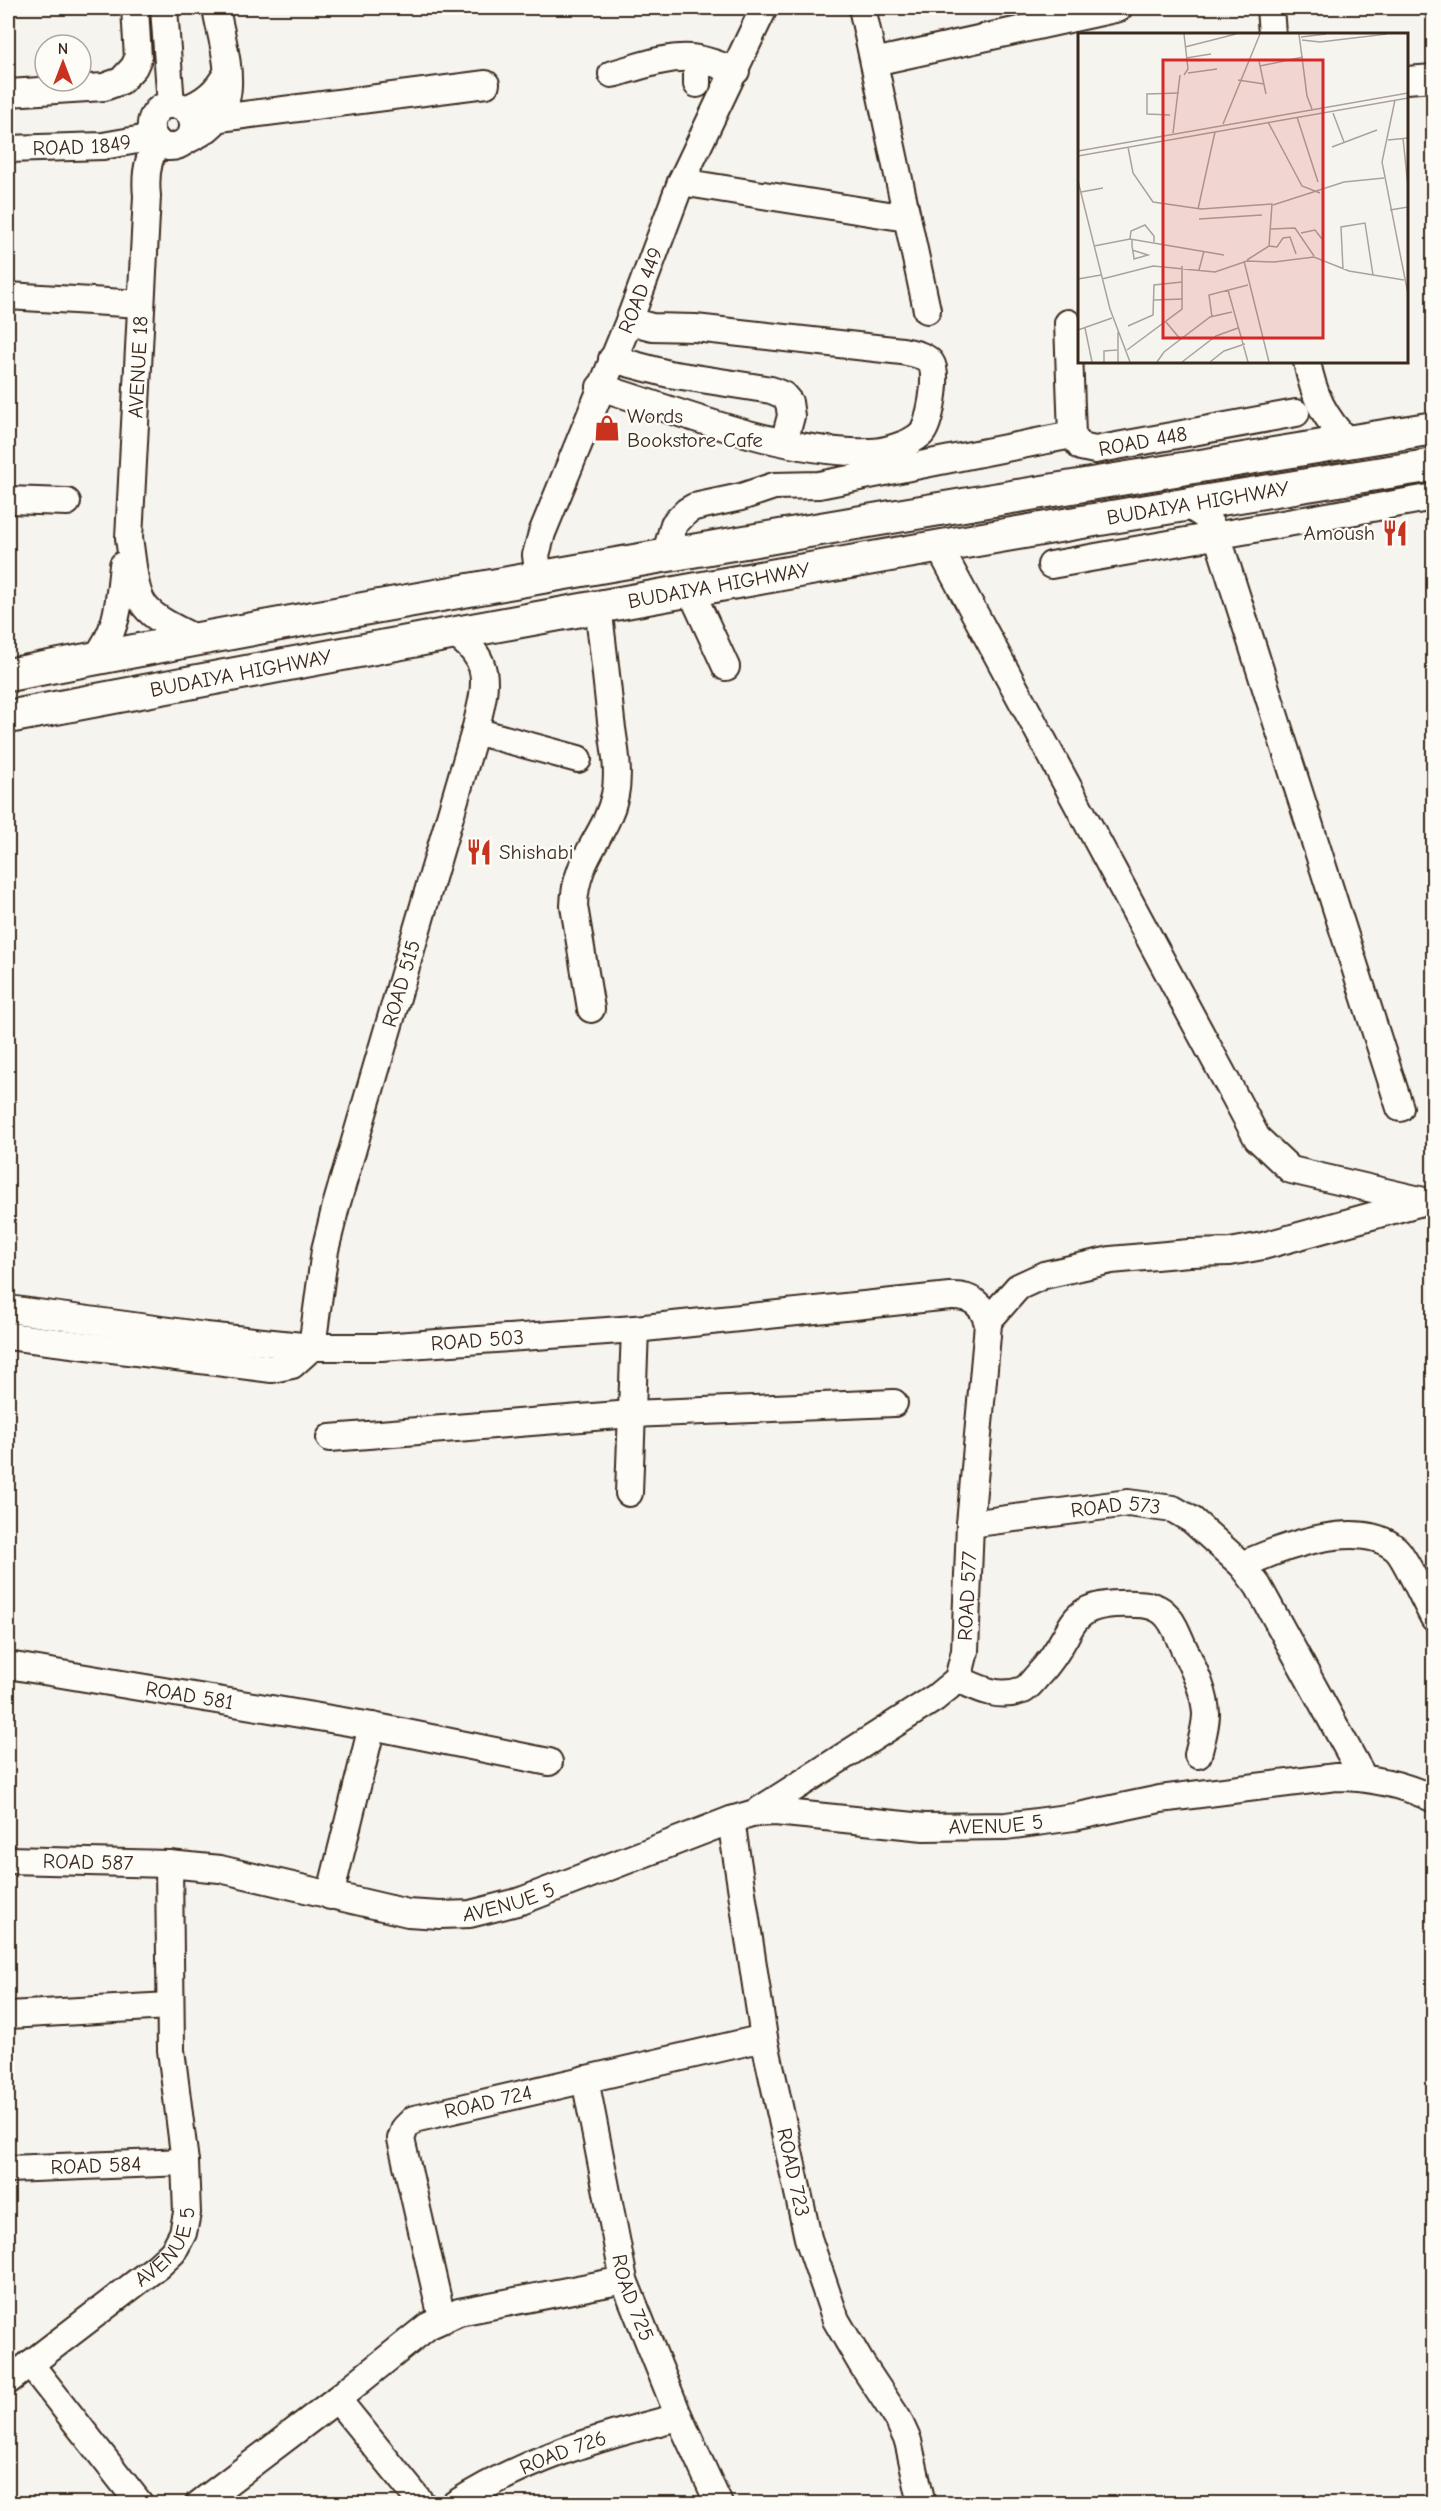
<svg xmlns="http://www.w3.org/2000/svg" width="1441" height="2511" viewBox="0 0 1441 2511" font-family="'Comic Neue',sans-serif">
<rect width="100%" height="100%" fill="#f5f4ee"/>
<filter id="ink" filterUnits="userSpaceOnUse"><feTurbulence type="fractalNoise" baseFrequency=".0167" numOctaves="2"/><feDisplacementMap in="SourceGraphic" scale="12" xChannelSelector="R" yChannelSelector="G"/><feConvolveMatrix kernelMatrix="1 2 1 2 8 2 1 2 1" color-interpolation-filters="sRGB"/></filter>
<g filter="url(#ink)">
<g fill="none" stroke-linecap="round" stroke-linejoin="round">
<!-- minor casing -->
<g stroke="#3b2a1e" stroke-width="30">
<g id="minor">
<path d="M 164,8 L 171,105"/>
<path d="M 1270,8 L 1272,34"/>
<path d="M 863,12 L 927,310"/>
<path d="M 874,62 L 1119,8"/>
<path d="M 612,74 C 636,68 665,56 691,58 C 706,59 721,66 736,71"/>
<path d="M 1406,80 L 1434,78"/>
<path d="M 697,84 L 697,59"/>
<path d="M 8,93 L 104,87 L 121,81 L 134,67 L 138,58 L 135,8"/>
<path d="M 185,109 C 205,102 217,91 227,73"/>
<path d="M 220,118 L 486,84"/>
<path d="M 189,139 C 205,112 169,91 154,115 C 146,127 154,145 168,147 C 179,148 184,141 193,137 C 248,112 224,54 216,8"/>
<path d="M 158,142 C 147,158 145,177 147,196 L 129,538 C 139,606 132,608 197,639"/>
<path id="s1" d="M 8,149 L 103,146 L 154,137"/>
<path d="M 681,182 L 907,218"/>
<path d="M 8,296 L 141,304"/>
<path id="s2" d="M 1068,323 L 1072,435 L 1081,447 L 1095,450 L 1296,413"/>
<path d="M 612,359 L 669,374 L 771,390 L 783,395 L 789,402 L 791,416 L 784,442"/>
<path d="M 1307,362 C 1314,396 1323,416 1348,442"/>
<path d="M 600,387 C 680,412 787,455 870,452 C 885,452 910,444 921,434 C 930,425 939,374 931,363 C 926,355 911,353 902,351 L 695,328 L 652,327 L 629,321"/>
<path d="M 8,500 L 67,502"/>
<path d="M 1186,504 L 1205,516 L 1217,535 L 1400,1108"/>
<path d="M 939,547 L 1257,1138 L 1291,1170 L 1424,1201"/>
<path d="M 665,556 L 674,524 L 687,511 L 694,507 L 741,497 L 774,486 L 819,485 L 1072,435"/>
<path d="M 1051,565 L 1434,497"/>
<path id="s3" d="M 539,578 L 536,555 L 542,533 L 629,321 L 681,182 L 764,8"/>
<path d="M 691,591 L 726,667"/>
<path d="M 95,658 C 119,630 119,600 123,565"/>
<path d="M 475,731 L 578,759"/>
<path d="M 591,1009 L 574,906 C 575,857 606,837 615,795 C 620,771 614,745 611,721 C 607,683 603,645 598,607"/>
<path id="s4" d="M 8,1309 L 206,1336 L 312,1347 L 381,1347 L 635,1329 L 950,1296 C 971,1295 983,1304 988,1324 L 970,1524 L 965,1651 L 958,1679 L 935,1698 L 755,1813"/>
<path d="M 988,1321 L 1018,1287 L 1044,1275 L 1111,1260 L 1189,1253 L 1230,1252 L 1263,1246 L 1422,1202"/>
<path d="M 8,1336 L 272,1369 L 292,1365 L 312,1347"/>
<path id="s5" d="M 312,1347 L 325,1250 L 336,1206 L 475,731 C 485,689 496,660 452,633"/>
<path d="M 330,1438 L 631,1414 L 894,1403"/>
<path d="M 629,1493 L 635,1329"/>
<path id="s6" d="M 970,1524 L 1128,1503 L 1173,1509 L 1192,1520 L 1242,1565 L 1258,1586 L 1363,1777"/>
<path d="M 1242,1565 C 1280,1548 1359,1517 1396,1549 C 1405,1557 1426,1604 1434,1618"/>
<path id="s7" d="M 8,1665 L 372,1726 L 549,1762"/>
<path d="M 958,1679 C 980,1689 998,1699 1023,1690 C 1029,1687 1034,1679 1039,1674 C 1081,1630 1059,1601 1136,1604 C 1161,1604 1170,1615 1179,1637 C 1189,1661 1205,1688 1206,1714 C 1206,1727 1201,1742 1198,1755"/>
<path id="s8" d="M 731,1820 L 764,2038 L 808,2238 L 836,2320 L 861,2363 L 898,2419 L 908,2441 L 922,2504"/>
<path id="s9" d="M 8,1860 L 169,1864 L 220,1869 L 408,1913 L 440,1915 L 470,1914 L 521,1901 L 731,1820 L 755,1813 L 775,1812 L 924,1827 L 1006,1826 L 1074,1817 L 1160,1799 L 1336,1777 C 1371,1777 1402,1784 1434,1799"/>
<path d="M 330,1896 L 372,1726"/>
<path d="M 8,2015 L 169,2006"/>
<path id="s10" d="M 585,2079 L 624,2280 L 679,2417 L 719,2504"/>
<path id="s11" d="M 8,2169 L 185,2162"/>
<path id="s12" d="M 442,2318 L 401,2139 L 405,2128 L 414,2119 L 764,2038"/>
<path d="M 30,2364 L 140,2504"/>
<path id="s13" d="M 8,2381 L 158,2266 L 173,2252 L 183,2233 L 187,2213 L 185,2162 L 171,2050 L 169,1864"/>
<path d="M 337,2399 L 422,2504"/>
<path d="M 199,2504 L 337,2399 L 428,2326 L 459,2312 L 624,2280"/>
<path id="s14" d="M 455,2504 C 526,2459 598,2437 679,2417"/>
</g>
</g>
<!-- major casing -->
<g stroke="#3b2a1e" stroke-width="36">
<g id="major">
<path d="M 8,675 C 481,584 957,505 1434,428"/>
<path id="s15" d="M 8,717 C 482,627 957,539 1434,465"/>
</g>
</g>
<!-- minor -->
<use href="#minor" stroke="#fdfcf7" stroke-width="26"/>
<!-- major -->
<use href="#major" stroke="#fdfcf7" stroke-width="32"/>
</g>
</g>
<!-- icons -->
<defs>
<g id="shop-bare" transform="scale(2.07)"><path d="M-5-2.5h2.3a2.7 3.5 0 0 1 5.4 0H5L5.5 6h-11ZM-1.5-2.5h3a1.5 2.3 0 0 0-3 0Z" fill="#c8321e" stroke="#fdfcf7" stroke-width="2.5" paint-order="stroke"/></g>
<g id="restaurant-bare" transform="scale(2.07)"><path d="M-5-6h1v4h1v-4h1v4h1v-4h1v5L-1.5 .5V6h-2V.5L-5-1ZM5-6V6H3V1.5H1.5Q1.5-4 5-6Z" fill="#c8321e" stroke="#fdfcf7" stroke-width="2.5" paint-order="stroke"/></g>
</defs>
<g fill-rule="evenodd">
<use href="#shop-bare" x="607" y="428"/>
<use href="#restaurant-bare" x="1395" y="533"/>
<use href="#restaurant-bare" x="479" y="852"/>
</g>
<g text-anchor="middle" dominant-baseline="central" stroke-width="4.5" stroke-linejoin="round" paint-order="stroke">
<!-- street labels -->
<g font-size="21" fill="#3b2a1e" stroke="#fdfcf7">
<text stroke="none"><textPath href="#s1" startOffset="74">ROAD 1849</textPath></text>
<text stroke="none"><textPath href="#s3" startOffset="308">ROAD 449</textPath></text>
<text transform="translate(138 367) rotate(-87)">AVENUE 18</text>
<text stroke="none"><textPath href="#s2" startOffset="190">ROAD 448</textPath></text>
<text stroke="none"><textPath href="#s15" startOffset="1209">BUDAIYA HIGHWAY</textPath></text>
<text stroke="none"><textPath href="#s15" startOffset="723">BUDAIYA HIGHWAY</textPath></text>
<text stroke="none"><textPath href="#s15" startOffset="237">BUDAIYA HIGHWAY</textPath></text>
<text stroke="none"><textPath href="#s5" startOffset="375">ROAD 515</textPath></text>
<text stroke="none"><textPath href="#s4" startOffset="472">ROAD 503</textPath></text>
<text stroke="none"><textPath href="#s6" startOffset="147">ROAD 573</textPath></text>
<text transform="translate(967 1596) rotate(-87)">ROAD 577</text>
<text stroke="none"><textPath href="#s7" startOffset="184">ROAD 581</textPath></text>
<text stroke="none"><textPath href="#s9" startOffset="1012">AVENUE 5</textPath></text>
<text stroke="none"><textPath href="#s9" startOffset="80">ROAD 587</textPath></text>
<text stroke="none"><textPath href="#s9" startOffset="508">AVENUE 5</textPath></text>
<text stroke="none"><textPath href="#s12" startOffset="284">ROAD 724</textPath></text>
<text stroke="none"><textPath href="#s11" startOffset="88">ROAD 584</textPath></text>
<text stroke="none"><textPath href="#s8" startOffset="358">ROAD 723</textPath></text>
<text stroke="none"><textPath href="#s13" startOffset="210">AVENUE 5</textPath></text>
<text stroke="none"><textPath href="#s10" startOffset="224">ROAD 725</textPath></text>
<text stroke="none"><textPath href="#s14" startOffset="120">ROAD 726</textPath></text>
</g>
<!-- poi labels -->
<g font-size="21" fill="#3b2a1e" stroke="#fdfcf7" text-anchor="start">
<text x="627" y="416">Words<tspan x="627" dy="24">Bookstore Cafe</tspan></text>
<text x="1375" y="533" text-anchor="end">Amoush</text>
<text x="499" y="852">Shishabi</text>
</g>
</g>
<!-- overview -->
<g transform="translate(1078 33)">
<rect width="330" height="330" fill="#f5f4ee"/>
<path fill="none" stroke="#aba39b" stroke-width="1.5" d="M 106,1 L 110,36 L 106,42M 221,1 L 229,63 L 234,76M 223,4 L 248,1M 224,7 L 242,9 L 309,1M 107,14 L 158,1M 108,25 L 133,21M 181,28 L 188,61M 182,33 L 225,24M 110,40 L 139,36M 160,47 L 186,51M 317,67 L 304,129 L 330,261M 255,80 L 266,109M 92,82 L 69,81 L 69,61 L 101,60M 219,84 L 240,149M 190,89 L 224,153 L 242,160M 145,91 L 182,1M 95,100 L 102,42M 325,105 L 330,154M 310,107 L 330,105M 50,114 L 55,140 L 75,169 L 123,176 L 194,171 L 191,213 L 169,227M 254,114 L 299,97M 0,118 L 330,60M 0,123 L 330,65M 0,148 L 32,276 L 52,329M 3,159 L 25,155M 195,172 L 266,149 L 306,145M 120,176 L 137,99M 312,177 L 330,174M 121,186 L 184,182M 193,196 L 217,195 L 236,223M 223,200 L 237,197 L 244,206M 52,206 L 53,198 L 67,192 L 76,203 L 76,209M 54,206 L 54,213 L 56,225 L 56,226 L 70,222 L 54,217M 16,213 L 52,206 L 146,222M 191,213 L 199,214 L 205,205 L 212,204 L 218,221M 166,228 L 191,329M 265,236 L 263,194 L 287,190 L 295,242M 121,237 L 126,218M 0,246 L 23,242M 24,246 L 75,233 L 137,239 L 169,228 L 196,229 L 236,224 L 271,238 L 326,247M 150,257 L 170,329M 76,267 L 105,266M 134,284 L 131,262 L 170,252M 88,289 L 103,307M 50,293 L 75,282 L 76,252 L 104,249M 7,295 L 14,329M 0,297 L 34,285M 49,317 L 104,276 L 104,233M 26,329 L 26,318 L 39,317M 40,329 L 40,299M 79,329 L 86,319 L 132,284 L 154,279M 104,329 L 138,303 L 160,295M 132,329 L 146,318 L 167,311"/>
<path fill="#d62828" fill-opacity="0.15" stroke="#d62828" stroke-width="3" d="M 85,27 L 245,27 L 245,305 L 85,305 Z"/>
<rect width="330" height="330" fill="none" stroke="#3b2a1e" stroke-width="3"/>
</g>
<!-- margin -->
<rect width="1441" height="2511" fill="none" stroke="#fdfcf7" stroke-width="30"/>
<rect x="15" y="15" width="1411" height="2481" fill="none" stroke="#3b2a1e" stroke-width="2" filter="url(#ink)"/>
<!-- north arrow -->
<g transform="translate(63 63)"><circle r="28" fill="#fdfcf7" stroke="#afa8a0" stroke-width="1.5"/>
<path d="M0-4.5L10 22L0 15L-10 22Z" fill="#c8321e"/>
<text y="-9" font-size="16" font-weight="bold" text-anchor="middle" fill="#3b2a1e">N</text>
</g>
</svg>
